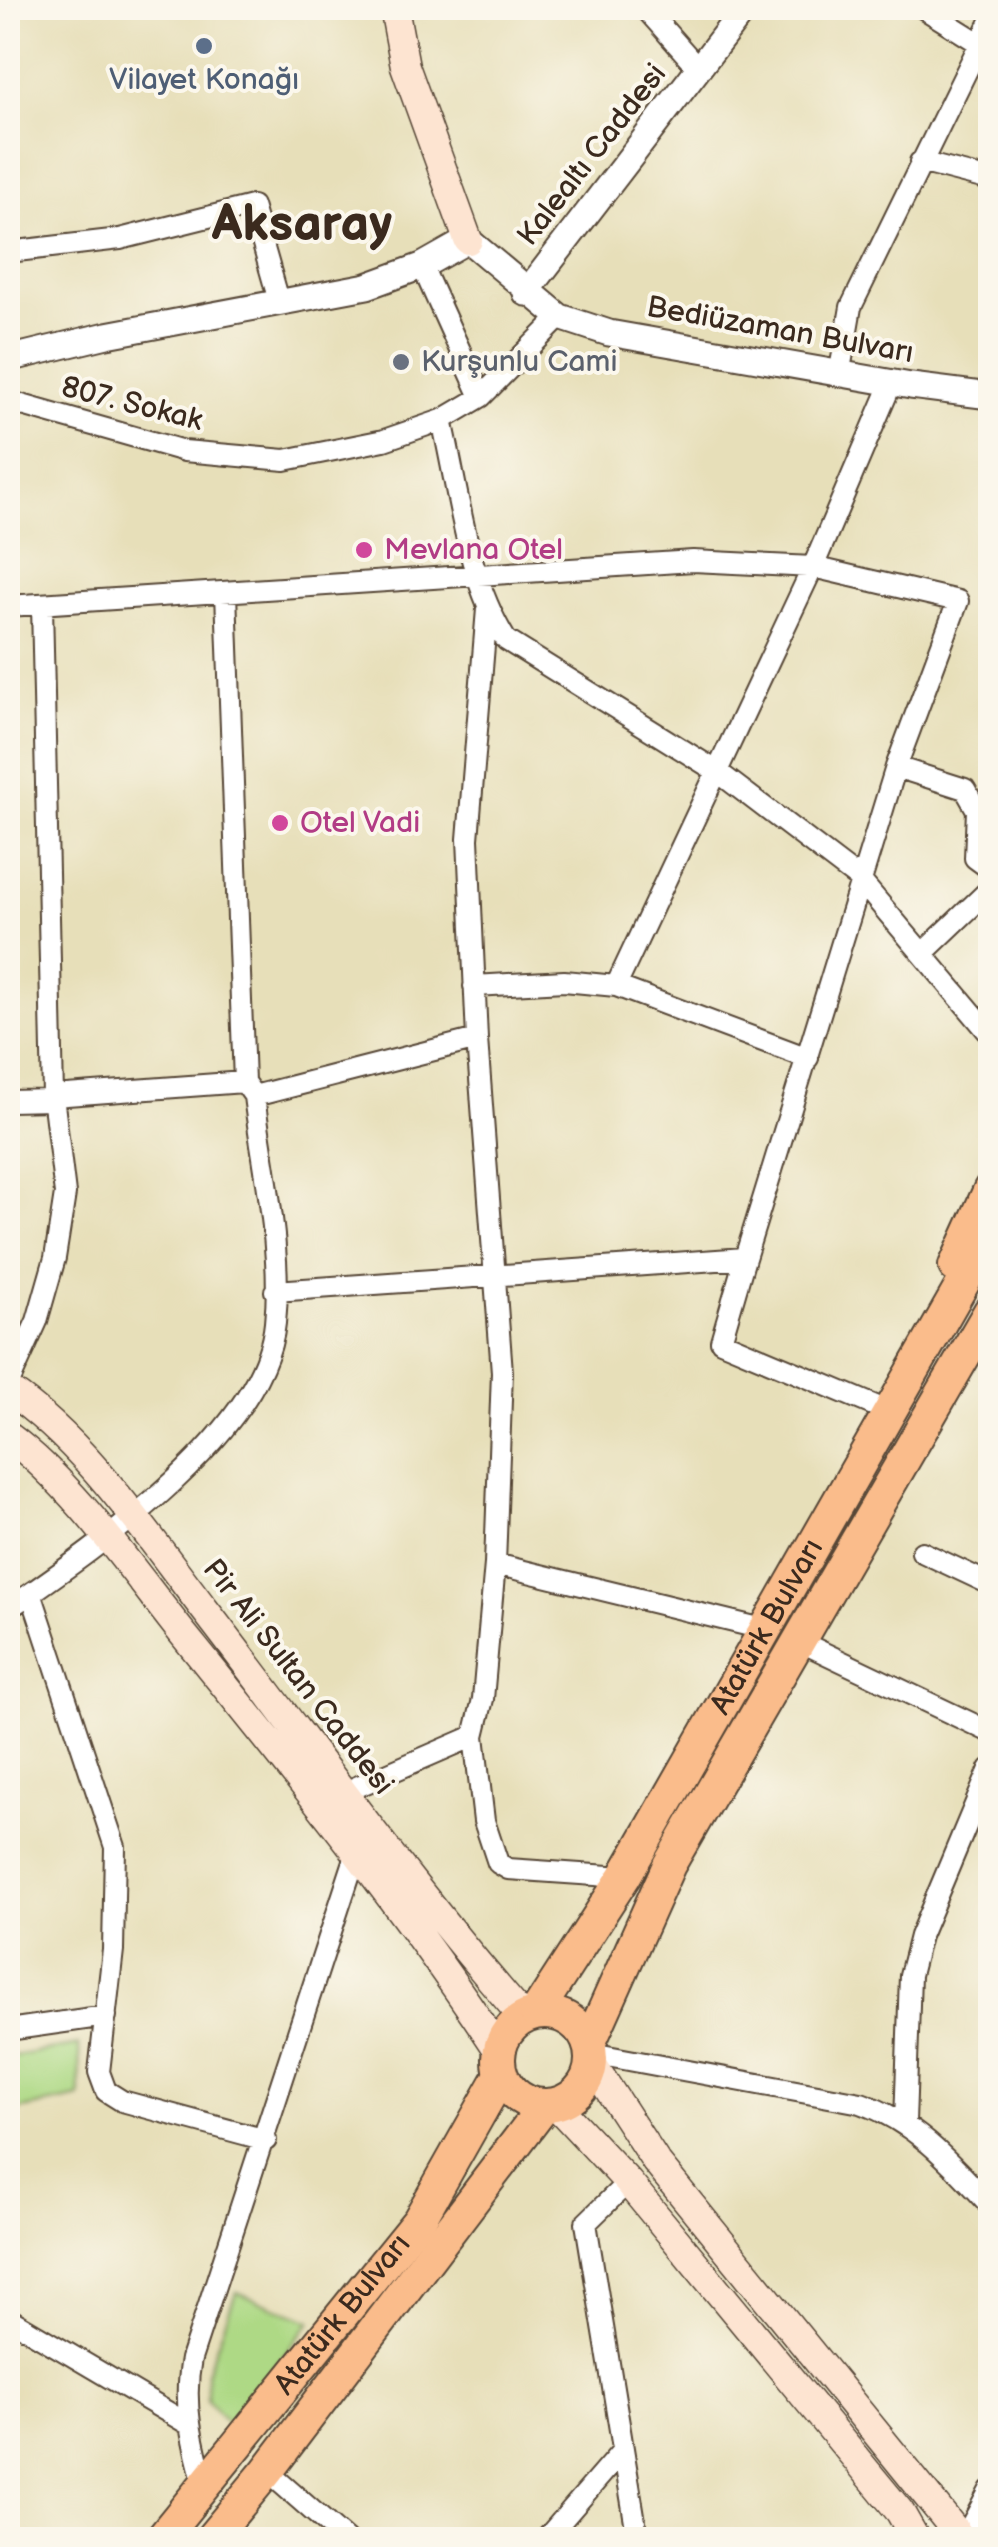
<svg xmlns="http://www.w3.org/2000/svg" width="998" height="2547" viewBox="0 0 998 2547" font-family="'Balsamiq Sans',sans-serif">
<rect width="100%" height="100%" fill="#fbf7ec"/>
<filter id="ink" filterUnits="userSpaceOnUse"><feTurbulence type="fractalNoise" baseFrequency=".01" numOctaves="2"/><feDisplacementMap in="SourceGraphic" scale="20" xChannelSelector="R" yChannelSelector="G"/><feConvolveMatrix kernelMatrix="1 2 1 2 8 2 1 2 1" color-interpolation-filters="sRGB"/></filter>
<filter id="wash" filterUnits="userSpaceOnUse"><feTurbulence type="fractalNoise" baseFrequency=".0048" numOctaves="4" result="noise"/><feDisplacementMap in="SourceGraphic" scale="40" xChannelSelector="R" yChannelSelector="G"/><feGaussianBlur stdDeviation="2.25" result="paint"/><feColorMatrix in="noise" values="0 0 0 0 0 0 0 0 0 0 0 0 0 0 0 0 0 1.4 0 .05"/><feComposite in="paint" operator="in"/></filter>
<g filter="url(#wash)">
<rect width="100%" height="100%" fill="#e7dfb9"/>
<!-- green -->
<path fill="#aed985" stroke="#748252" stroke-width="2.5" d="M 79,2045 L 80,2097 L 8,2112 L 8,2057 Z
M 236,2292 L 311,2321 L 229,2425 L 207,2400 L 207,2373 Z"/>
</g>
<g filter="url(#ink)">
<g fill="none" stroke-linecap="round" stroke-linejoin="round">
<!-- minor casing -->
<g stroke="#554535" stroke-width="24">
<path id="minor" d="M 645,8 L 699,69
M 923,8 L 979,43
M 920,162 L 990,180
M 8,252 L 120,239 L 252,206 L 279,301
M 422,266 L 481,397
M 840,370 L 851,307 L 990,23
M 8,401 L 184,451 L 285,460 L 384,440 L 442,420 L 481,397 L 560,317
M 442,420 C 459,493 466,576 506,640 L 718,772 L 860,880 L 990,1034
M 8,606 L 693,561 L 813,567 L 958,601 L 896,767 L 745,1258 L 275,1291
M 896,767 L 965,789 L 977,810 L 975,858 L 990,869
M 924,952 L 990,889
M 474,986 L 564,981 L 616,986 L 808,1058
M 616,986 L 813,567 L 892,382
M 53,1096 L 244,1082
M 254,1096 L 477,1039
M 8,1101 L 53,1100
M 745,1258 L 721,1341 L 892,1413
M 8,1385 L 37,1321 L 55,1258 L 65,1194 L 53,1096 L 42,605
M 922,1552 L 990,1584
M 495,1564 L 767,1630
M 31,1593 L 115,1847 L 113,1950 L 99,2072 L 106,2091 L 122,2101 L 266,2140
M 8,1609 C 93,1550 264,1434 275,1323 C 283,1249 263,1169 254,1096 L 244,1082 L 226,593
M 801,1642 L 990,1732
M 474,1736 L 484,1821 L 498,1863 L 508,1869 L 624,1877
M 345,1792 L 474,1736 L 483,1699 L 495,1564 L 502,1372 L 477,1039 L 468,839 L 487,609
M 8,2030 L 106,2016
M 591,2053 L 861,2103 C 915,2122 952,2164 990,2205
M 905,2123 L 910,1975 L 920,1936 L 990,1769
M 628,2182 L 586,2223 L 638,2540
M 8,2318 L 188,2424
M 267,2471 L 346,2540
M 205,2488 C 193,2444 182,2405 191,2359 L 357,1852
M 966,2535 L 990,2490
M 545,2540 L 622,2451"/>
</g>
<!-- tertiary casing -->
<g stroke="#554535" stroke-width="29">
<path id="tertiary" d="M 526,293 L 745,8
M 8,359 L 107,335 L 367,286 L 422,266 L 468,240 L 560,317 L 609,333 L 911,386 L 990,396"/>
</g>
<!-- secondary casing -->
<g stroke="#554535" stroke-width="31">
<path id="secondary" d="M 394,8 L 405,66 L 468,240
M 8,1390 C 85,1441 148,1536 205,1610 C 310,1746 410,1888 524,2018
M 8,1436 C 74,1485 132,1570 183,1634 C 293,1770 403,1905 499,2051
M 591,2062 L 656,2162 L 955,2530
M 555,2104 L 628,2182 L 900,2512 L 916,2540"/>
</g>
<!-- primary casing -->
<g stroke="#554535" stroke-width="36">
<g id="primary">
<path d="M 955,1266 L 990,1189"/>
<circle cx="545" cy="2059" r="46"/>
<path id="s1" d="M 536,2013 L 624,1877 L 990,1236"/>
<path d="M 589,2044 L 669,1865 L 990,1311"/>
<path id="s2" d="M 160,2540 L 419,2220 L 501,2075"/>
<path d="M 210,2540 L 267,2471 L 545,2105"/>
</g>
</g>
<!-- minor -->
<use href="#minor" stroke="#fff" stroke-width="20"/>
<!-- tertiary -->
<use href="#tertiary" stroke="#fff" stroke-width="25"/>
<!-- secondary -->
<use href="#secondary" stroke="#fde4d1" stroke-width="28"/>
<!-- primary -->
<use href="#primary" stroke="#fabc8b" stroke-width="32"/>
</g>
</g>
<!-- markers -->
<circle fill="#5c6f8a" stroke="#fbf7ec" stroke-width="4" cx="204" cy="46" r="10"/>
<circle fill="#6b7280" stroke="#fbf7ec" stroke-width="4" cx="401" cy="362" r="10"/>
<g fill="#d1479c" stroke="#fbf7ec" stroke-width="4">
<circle cx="364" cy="550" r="10"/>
<circle cx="280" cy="823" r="10"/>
</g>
<g text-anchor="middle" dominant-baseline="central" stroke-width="8" stroke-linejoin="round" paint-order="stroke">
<!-- service labels -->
<g font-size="30" fill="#4e5e75" stroke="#fbf7ec">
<text x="204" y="80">Vilayet Konağı</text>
</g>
<!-- street labels -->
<g font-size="30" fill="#3b2a1e" stroke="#fbf7ec">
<text transform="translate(592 155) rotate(-52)">Kalealtı Caddesi</text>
<text transform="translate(780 330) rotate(10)">Bediüzaman Bulvarı</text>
<text transform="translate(132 404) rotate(14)">807. Sokak</text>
<text stroke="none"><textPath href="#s1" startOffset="450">Atatürk Bulvarı</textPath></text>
<text transform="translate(298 1677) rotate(52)">Pir Ali Sultan Caddesi</text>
<text stroke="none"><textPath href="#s2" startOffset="290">Atatürk Bulvarı</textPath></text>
</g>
<!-- worship labels -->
<g font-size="30" fill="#5b616d" stroke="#fbf7ec" text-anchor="start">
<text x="421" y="362">Kurşunlu Cami</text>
</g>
<!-- hotel labels -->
<g font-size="30" fill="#b23c85" stroke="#fbf7ec" text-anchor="start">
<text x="384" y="550">Mevlana Otel</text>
<text x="300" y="823">Otel Vadi</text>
</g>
<!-- town labels -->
<g font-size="50" font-weight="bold" fill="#3b2a1e" stroke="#fbf7ec">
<text x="302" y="225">Aksaray</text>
</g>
</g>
<!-- margin -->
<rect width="998" height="2547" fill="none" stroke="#fbf7ec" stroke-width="40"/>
</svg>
